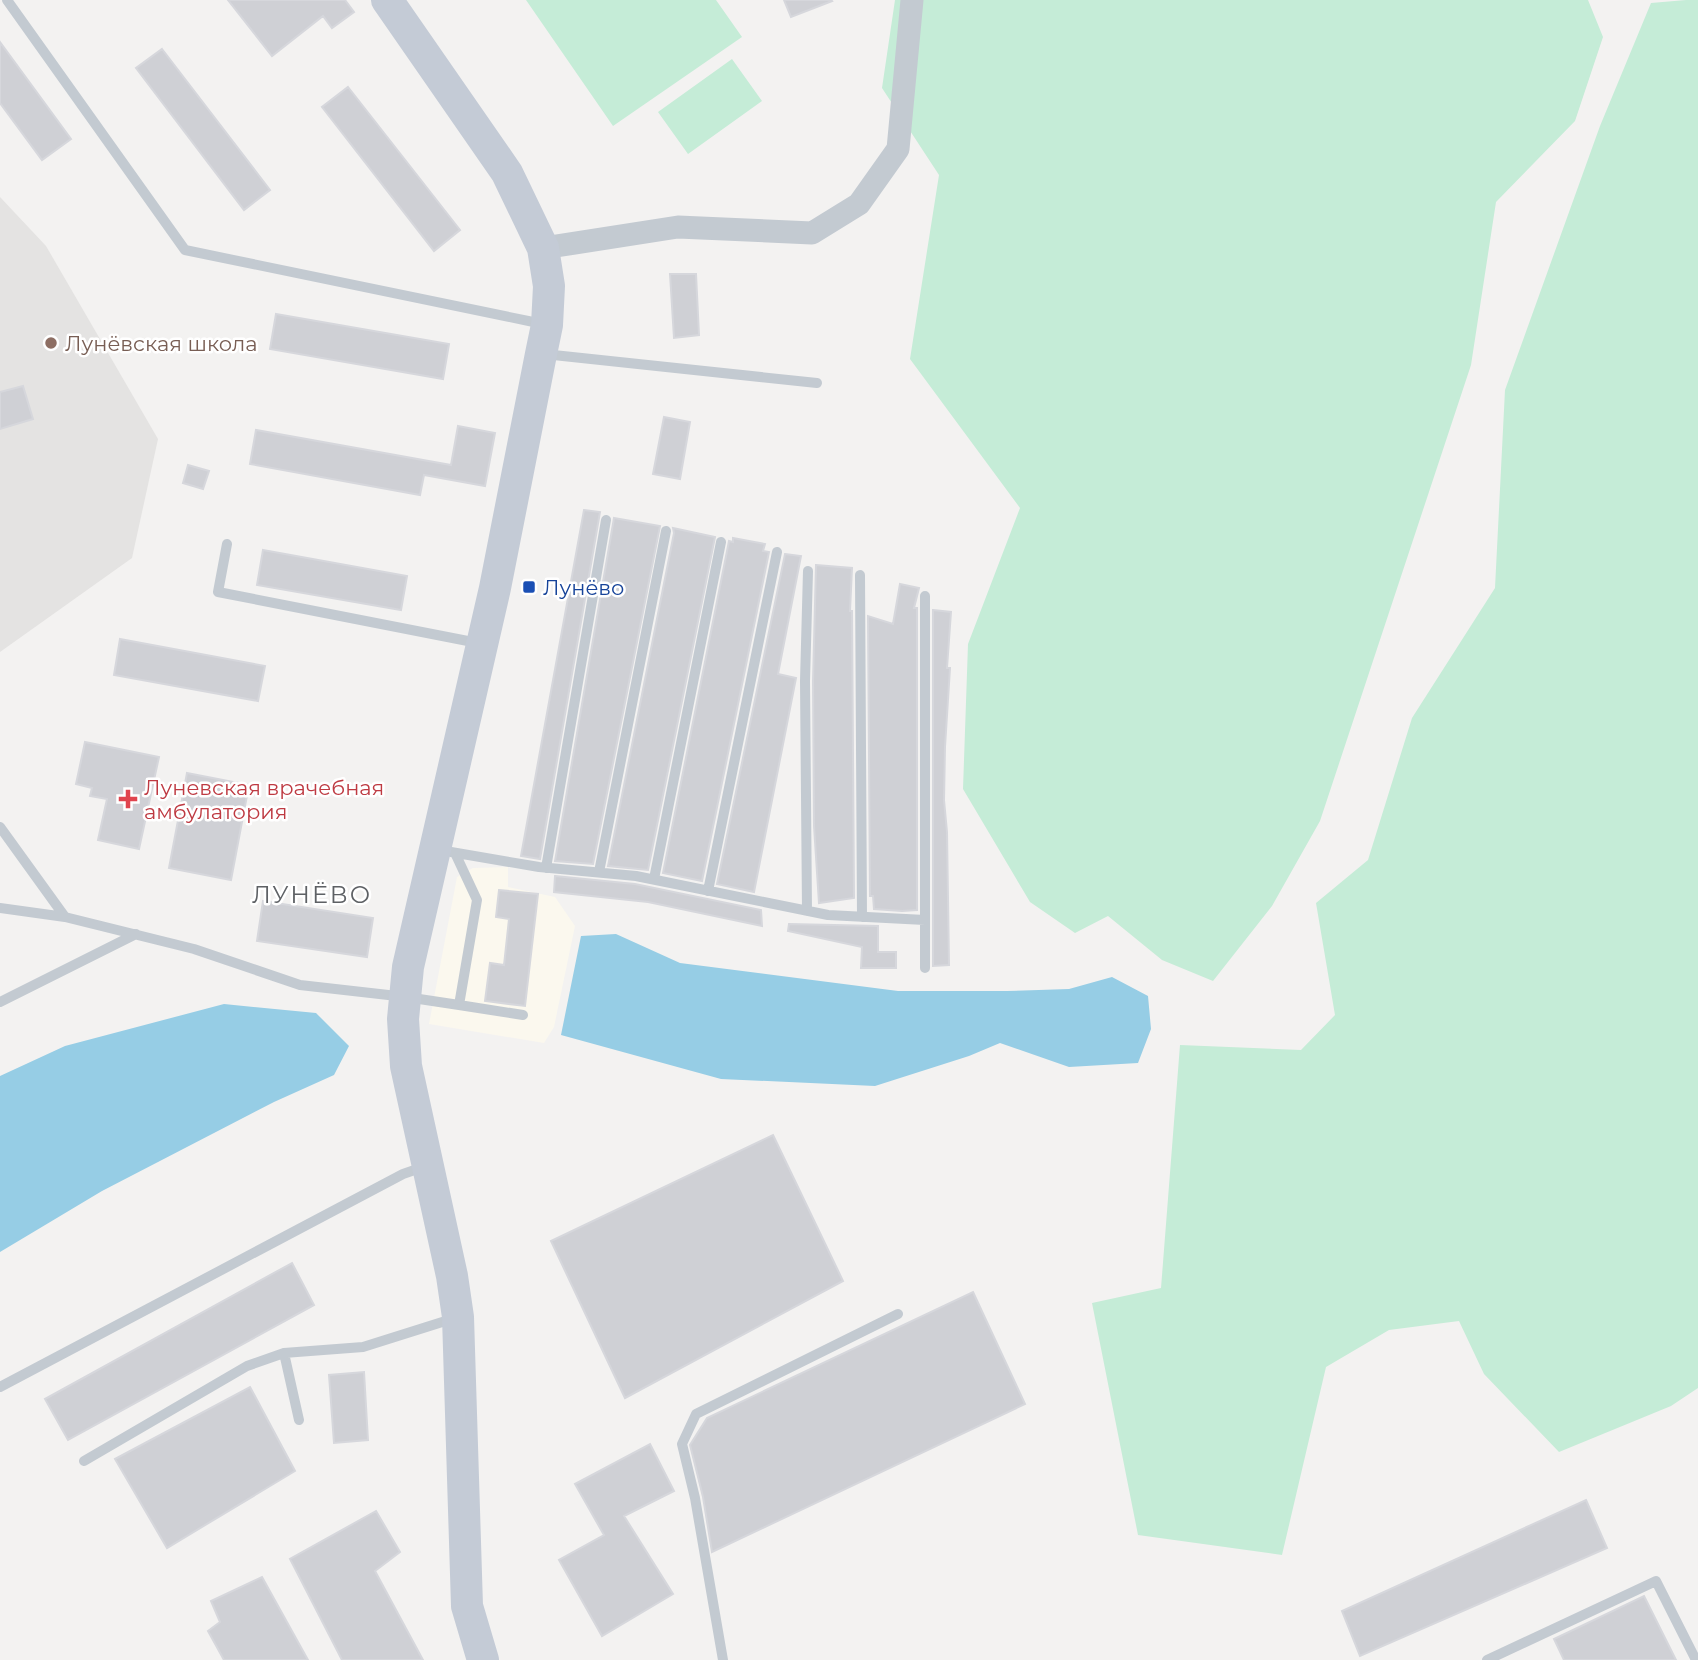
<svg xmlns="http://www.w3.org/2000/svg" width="1698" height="1660" viewBox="0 0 1698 1660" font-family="Montserrat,sans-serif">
<rect width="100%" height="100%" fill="#f3f2f1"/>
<!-- commercial -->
<path fill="#fbf8ee" d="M 508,867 L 508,887 L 555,897 L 575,926 L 554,1027 L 544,1043 L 429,1024 L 457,877 L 473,868 Z"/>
<!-- education -->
<path fill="#e4e3e2" d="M 0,197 L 46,246 L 158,439 L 132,558 L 0,652 Z"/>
<!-- green -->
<path fill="#c5ecd7" d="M 526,0 L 716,0 L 742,37 L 613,126 Z
M 895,0 L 1588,0 L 1603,37 L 1575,121 L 1496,202 L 1471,365 L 1320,821 L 1272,906 L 1213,981 L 1162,960 L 1108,916 L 1075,933 L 1030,902 L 963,789 L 968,644 L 1020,508 L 910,359 L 939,175 L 882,88 Z
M 1686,0 L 1698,0 L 1698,1388 L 1671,1406 L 1559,1452 L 1484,1374 L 1459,1321 L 1389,1330 L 1326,1367 L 1282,1555 L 1138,1535 L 1092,1303 L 1161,1288 L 1180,1045 L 1301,1050 L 1335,1015 L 1316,903 L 1368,860 L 1412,718 L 1495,588 L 1505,390 L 1600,126 L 1651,3 Z
M 732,59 L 762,101 L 688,154 L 658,112 Z"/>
<!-- water -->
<path fill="#96cde5" d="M 616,934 L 680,963 L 898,991 L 1007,991 L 1069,989 L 1112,977 L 1148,996 L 1151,1029 L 1138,1063 L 1069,1067 L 1000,1043 L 969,1056 L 875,1086 L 721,1079 L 561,1035 L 581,936 Z
M 224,1004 L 316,1013 L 349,1046 L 334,1075 L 274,1102 L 102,1191 L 0,1252 L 0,1076 L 65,1046 Z"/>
<!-- building -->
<path fill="#cfd0d5" stroke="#d6d7dc" stroke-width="2" d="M 228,0 L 345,0 L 354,12 L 332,28 L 323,16 L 272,56 Z
M 784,0 L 831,0 L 832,1 L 791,17 Z
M 0,42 L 71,139 L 42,160 L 0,103 Z
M 162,49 L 270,190 L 244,210 L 136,68 Z
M 348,87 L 460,230 L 434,251 L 322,107 Z
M 670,274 L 696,274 L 699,335 L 674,338 Z
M 276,314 L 449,344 L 443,379 L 270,349 Z
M 23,386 L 33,419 L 0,429 L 0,392 Z
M 664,417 L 690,422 L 680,479 L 653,474 Z
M 458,426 L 495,433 L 485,486 L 424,475 L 420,495 L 250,464 L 256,430 L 451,465 Z
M 188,465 L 209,471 L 203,489 L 183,483 Z
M 584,510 L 600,512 L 540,859 L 521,856 Z
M 614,518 L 660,526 L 593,864 L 555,861 Z
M 673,528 L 715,537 L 648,870 L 608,866 L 674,533 Z
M 733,538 L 765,544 L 763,551 L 769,552 L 702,881 L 663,873 L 729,541 L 733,542 Z
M 263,550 L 407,576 L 401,610 L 257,585 Z
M 785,554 L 801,556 L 778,674 L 796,678 L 754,892 L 717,884 Z
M 816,565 L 852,568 L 850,611 L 852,611 L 854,898 L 819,903 L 814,826 L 813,681 Z
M 900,584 L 919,588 L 914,608 L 917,608 L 917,910 L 902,911 L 874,909 L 873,896 L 870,896 L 868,616 L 893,624 Z
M 933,610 L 951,612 L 947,668 L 950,668 L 945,747 L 944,800 L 947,832 L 949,965 L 933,966 Z
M 120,639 L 265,666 L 258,701 L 114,675 Z
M 85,742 L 159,757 L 139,849 L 98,840 L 107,799 L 90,796 L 92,788 L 76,784 Z
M 187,773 L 249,785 L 231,880 L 169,868 Z
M 555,876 L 635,884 L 761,910 L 762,926 L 648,902 L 554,892 Z
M 499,890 L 538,894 L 525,1006 L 485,1001 L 490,963 L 504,965 L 509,919 L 496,917 Z
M 263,901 L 373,918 L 367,957 L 257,941 Z
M 789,924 L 878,926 L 878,952 L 896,952 L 896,968 L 861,968 L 862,947 L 788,931 Z
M 773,1135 L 843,1281 L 625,1398 L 551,1241 Z
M 292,1263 L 314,1305 L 68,1440 L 45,1399 Z
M 973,1292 L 1025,1404 L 712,1552 L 703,1497 L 690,1445 L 707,1418 Z
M 364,1372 L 368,1440 L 334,1443 L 329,1375 Z
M 250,1387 L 295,1471 L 167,1548 L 115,1459 Z
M 650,1444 L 674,1491 L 624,1516 L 673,1594 L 602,1636 L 559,1560 L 604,1535 L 575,1484 Z
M 1586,1500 L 1607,1548 L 1360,1656 L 1342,1611 Z
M 376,1511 L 400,1552 L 375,1571 L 423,1660 L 342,1660 L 290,1559 Z
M 262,1577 L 308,1660 L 224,1660 L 208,1631 L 220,1622 L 211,1601 Z
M 1644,1596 L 1676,1660 L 1564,1660 L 1554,1639 Z"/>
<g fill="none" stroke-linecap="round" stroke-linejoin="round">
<!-- lane -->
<path stroke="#c3cad1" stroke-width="10" d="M 7,0 L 185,250 L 543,324
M 544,354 L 817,383
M 227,544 L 218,592 L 478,643
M 860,575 L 862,917
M 0,827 L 65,917 L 194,949 L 300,985 L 406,997 L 459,1005 L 477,900 L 455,853
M 451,852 L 539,867 L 636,876 L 828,915 L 925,920
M 546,868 L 606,520
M 599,872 L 666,531
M 654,879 L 721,542
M 708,891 L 777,552
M 0,908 L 65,917
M 807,911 L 805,681 L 808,571
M 925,968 L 925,596
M 0,1002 L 136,934
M 459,1005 L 523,1015
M 284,1353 L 299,1420
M 0,1387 L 403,1174 L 426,1166
M 84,1461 L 247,1366 L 284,1353 L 363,1347 L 455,1318
M 723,1660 L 695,1498 L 682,1444 L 696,1414 L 898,1314
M 1487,1660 L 1656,1581 L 1696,1660"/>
<!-- street -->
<path stroke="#c3cad1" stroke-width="23" d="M 543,248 L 678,227 L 812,233 L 859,204 L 898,149 L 912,0"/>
<!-- secondary -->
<path stroke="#c4cbd6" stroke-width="32" d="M 387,0 L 507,173 L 543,248 L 549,286 L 547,325 L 541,354 L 495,588 L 408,967 L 403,1019 L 406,1066 L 452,1276 L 458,1317 L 467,1606 L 483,1660"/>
</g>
<!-- markers -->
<circle fill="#8d6e63" stroke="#fff" stroke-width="2.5" cx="51" cy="343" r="7"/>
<rect fill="#1a4fb4" stroke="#fff" stroke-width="2.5" x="522" y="580" width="14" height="14" rx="3.5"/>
<path fill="#e0444e" stroke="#fff" stroke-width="2.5" d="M124.5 788.5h7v7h7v7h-7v7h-7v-7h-7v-7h7z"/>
<g text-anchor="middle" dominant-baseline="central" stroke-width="5" stroke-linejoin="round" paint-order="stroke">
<!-- education labels -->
<g font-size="21" fill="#785e54" stroke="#fff" text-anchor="start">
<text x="65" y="343">Лунёвская школа</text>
</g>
<!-- transit labels -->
<g font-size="21" fill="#164399" stroke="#fff" text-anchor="start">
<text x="543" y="587">Лунёво</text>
</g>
<!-- health labels -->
<g font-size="21" fill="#be3a42" stroke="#fff" text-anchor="start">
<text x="144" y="787">Луневская врачебная<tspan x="144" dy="24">амбулатория</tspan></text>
</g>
<!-- quarter labels -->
<g font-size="24" letter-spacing="2" fill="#5e6165" stroke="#fff">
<text x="312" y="894">ЛУНЁВО</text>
</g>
</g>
</svg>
